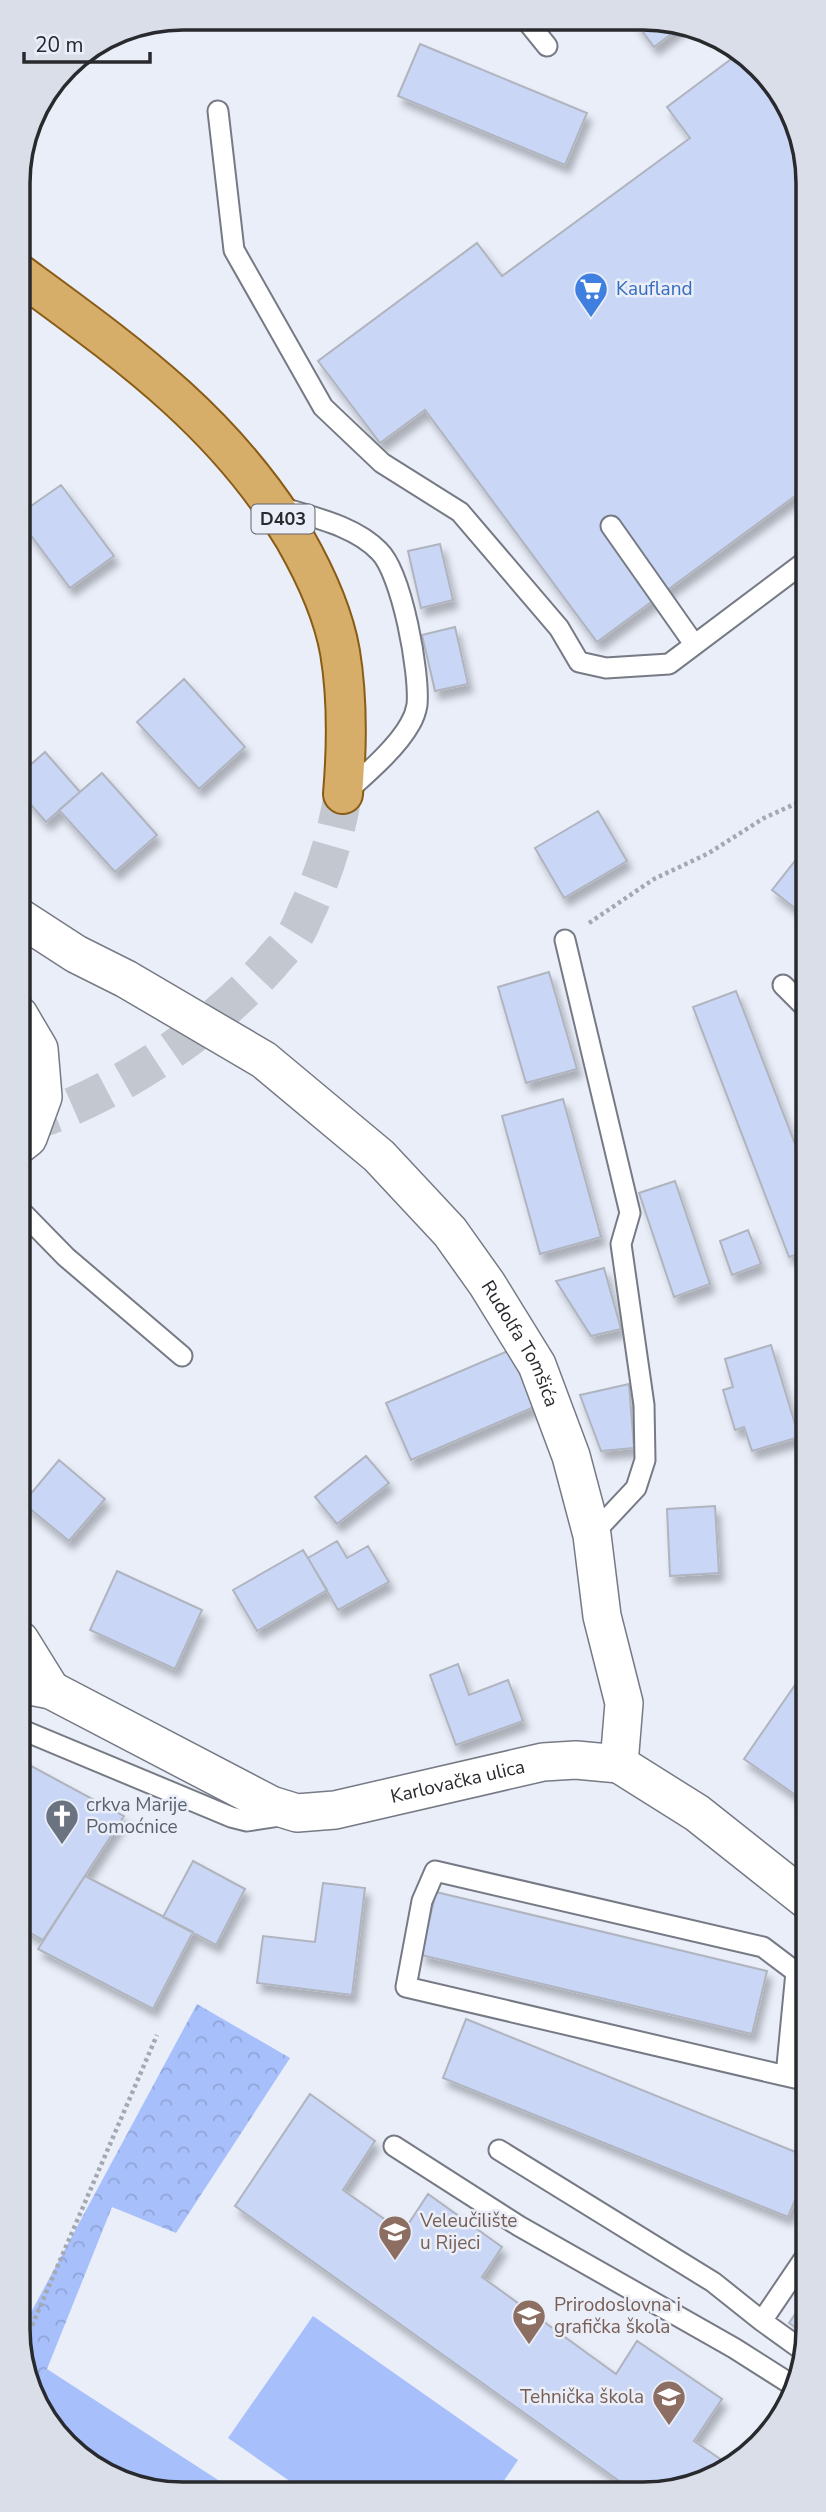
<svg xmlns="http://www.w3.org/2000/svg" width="826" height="2512" viewBox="0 0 826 2512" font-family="'Nunito Sans',sans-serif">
<defs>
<pattern id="forest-crowns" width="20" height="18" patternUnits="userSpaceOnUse" patternTransform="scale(1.75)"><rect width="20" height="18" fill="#a7bffb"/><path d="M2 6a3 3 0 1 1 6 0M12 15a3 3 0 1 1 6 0" fill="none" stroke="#90a4d7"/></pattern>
<filter id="shadow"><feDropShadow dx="4.5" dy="8" stdDeviation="3.5" flood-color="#0004"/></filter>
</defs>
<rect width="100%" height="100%" fill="#e9eef9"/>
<!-- green -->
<path fill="#a7bffb" d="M 313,2316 L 518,2460 L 497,2491 L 304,2491 L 228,2438 Z
M 47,2369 L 235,2491 L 151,2491 L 66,2446 L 36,2390 Z"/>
<!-- forest -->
<path fill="url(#forest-crowns)" d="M 197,2004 L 290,2058 L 176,2233 L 112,2207 L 47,2369 L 36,2390 L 21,2362 L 21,2331 Z"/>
<!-- building -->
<path fill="#cad6f5" stroke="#afb4be" stroke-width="2" filter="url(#shadow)" d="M 634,20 L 676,21 L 683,25 L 654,47 Z
M 420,44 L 587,113 L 565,165 L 398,96 Z
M 738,54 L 760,66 L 805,150 L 806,488 L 597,642 L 425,410 L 380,443 L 318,361 L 477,243 L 502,276 L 690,138 L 667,107 Z
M 61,485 L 114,556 L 70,588 L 18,518 L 18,515 Z
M 440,544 L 453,600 L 421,608 L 408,551 Z
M 455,627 L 468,684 L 435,691 L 422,635 Z
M 184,679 L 245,747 L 199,789 L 137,722 Z
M 45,752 L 80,792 L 46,822 L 19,791 L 19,775 Z
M 102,773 L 157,835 L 115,872 L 59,810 Z
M 598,811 L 627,861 L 564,898 L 535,848 Z
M 806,847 L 806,917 L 772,890 Z
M 549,972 L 577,1069 L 526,1083 L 498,987 Z
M 736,991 L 807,1175 L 807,1251 L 789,1257 L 693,1007 Z
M 563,1099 L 601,1237 L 540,1254 L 502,1116 Z
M 675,1181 L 710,1284 L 674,1297 L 639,1193 Z
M 748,1230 L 761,1264 L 732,1275 L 720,1241 Z
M 604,1268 L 621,1329 L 591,1336 L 556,1281 Z
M 771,1345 L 799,1437 L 752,1451 L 744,1427 L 735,1430 L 723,1390 L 733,1387 L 725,1359 Z
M 510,1350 L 534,1407 L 411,1460 L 386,1403 Z
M 629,1384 L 634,1448 L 601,1451 L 580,1395 Z
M 366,1456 L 389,1483 L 337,1524 L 315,1497 Z
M 59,1460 L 105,1499 L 69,1541 L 23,1503 Z
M 715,1506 L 719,1573 L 670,1576 L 667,1509 Z
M 337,1541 L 347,1558 L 368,1546 L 389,1582 L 338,1610 L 308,1558 Z
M 303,1550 L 327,1590 L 257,1631 L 233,1590 Z
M 117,1571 L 202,1610 L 175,1669 L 90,1630 Z
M 458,1664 L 469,1695 L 508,1680 L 523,1721 L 456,1745 L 430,1675 Z
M 806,1669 L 807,1670 L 807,1803 L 744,1759 Z
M 20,1760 L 124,1816 L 43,1940 L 20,1927 Z
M 193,1861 L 245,1889 L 216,1945 L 163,1917 Z
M 85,1876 L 193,1932 L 153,2009 L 38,1949 Z
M 323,1883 L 365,1888 L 352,1995 L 257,1983 L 263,1936 L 315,1942 Z
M 436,1892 L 767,1971 L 752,2034 L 421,1955 Z
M 466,2019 L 808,2157 L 808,2168 L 788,2217 L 443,2078 Z
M 310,2094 L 375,2141 L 343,2190 L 403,2232 L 428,2194 L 502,2247 L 482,2277 L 616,2374 L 637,2341 L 722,2399 L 694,2441 L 732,2467 L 726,2472 L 676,2491 L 633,2491 L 235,2206 Z
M 808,2295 L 808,2336 L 789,2323 Z"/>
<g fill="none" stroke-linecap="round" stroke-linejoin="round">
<!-- primary-tunnel -->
<path stroke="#c2c7d0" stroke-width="38" stroke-dasharray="38 19" stroke-linecap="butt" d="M 19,1126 C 110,1099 208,1034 271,963 C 278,954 288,945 295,935 C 301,926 304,915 309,906 C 326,868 336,835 343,794"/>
<!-- service casing -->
<g stroke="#767a84" stroke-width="23">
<path id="service" d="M 526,20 L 547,46
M 218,111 L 234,250 L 323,407 L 382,463 L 460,512 L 559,628 L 579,662 L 606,668 L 669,664 L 806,561
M 277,506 C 311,517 354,525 379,551 C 402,573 420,673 417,705 C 416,711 413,719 410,724 C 397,748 364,776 344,794
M 611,526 L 694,644
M 565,940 L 630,1213 L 621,1244 L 644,1405 L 645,1460 L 636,1488 L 592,1535
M 783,985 L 806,1008
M 19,1209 L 66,1257 L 182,1356
M 20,1729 L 231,1817 L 247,1821 L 286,1815
M 786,2076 L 406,1987 L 422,1901 L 435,1871 L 763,1947 L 796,1972 L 786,2076 L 808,2081
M 394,2146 L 519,2226 L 734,2348 L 797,2388
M 499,2150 L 713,2282 L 762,2321
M 805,2352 L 762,2321 L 808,2253"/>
</g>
<!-- minor casing -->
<g stroke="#767a84" stroke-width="40">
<g id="minor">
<path id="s1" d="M 19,917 L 76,954 L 126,979 L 264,1060 L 379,1156 L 450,1232 L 487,1284 L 537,1365 L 571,1456 L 592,1535 L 602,1616 L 624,1703 L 619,1764 L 697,1813 L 808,1901"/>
<path d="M 19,1015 L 39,1049 L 43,1097 L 28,1138 L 19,1145"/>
<path d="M 20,1640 L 51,1690"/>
<path id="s2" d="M 20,1684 L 51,1690 L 271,1805 L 297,1813 L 335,1810 L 543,1762 L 576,1760 L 619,1764"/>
</g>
</g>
<!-- primary casing -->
<g stroke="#895c15" stroke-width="42">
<path id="primary" d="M 18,273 C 127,353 224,421 295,539 C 315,574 333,612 340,652 C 348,700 347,746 343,794"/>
</g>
<!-- path -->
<path stroke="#a4a8b0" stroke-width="4.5" stroke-dasharray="3.5 3.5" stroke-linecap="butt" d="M 589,923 L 654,879 L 709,853 L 764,818 L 806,799
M 21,2351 L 157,2035"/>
<!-- service -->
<use href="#service" stroke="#fff" stroke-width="19"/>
<!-- minor -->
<use href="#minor" stroke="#fff" stroke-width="37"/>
<!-- primary -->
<use href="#primary" stroke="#d7ad6a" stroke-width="38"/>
</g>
<!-- icons -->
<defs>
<g id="supermarket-pin" transform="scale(1.75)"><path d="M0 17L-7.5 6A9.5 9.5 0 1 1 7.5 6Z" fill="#3f7fe0" stroke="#e9eef9"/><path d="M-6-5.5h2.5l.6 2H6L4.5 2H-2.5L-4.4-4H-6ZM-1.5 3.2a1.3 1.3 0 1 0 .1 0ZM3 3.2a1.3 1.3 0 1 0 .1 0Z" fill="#fff"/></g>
<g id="church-pin" transform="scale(1.75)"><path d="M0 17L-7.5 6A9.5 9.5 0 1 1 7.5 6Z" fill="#6b7280" stroke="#e9eef9"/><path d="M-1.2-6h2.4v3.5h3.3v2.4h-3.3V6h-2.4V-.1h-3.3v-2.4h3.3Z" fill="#fff"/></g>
<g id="university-pin" transform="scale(1.75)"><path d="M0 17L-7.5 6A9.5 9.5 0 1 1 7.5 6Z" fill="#8d6e63" stroke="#e9eef9"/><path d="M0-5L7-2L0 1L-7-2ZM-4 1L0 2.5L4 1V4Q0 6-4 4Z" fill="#fff"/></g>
<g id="school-pin" transform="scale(1.75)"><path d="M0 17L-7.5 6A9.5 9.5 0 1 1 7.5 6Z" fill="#8d6e63" stroke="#e9eef9"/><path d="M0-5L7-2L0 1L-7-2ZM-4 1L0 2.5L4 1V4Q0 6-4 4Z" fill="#fff"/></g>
</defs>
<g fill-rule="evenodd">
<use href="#supermarket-pin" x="591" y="289"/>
<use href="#church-pin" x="62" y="1816"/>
<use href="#university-pin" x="395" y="2232"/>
<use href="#school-pin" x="529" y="2316"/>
<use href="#school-pin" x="669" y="2397"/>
</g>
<g text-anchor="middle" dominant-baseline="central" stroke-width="5" stroke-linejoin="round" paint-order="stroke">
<!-- shield labels -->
<rect fill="#e9eef9" stroke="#62656b" stroke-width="2" x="251.5" y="504.5" width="63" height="29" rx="5"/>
<g font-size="18" font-weight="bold" fill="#282a2e">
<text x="283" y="519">D403</text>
</g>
<!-- shop labels -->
<g font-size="19" fill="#366cbe" stroke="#e9eef9" text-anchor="start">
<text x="616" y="289">Kaufland</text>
</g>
<!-- street labels -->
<g font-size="19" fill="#282a2e" stroke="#e9eef9">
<text stroke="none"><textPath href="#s1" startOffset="670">Rudolfa Tomšića</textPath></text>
<text stroke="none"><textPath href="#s2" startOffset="471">Karlovačka ulica</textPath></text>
</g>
<!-- worship labels -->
<g font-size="19" fill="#5b616d" stroke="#e9eef9" text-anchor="start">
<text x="86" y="1805">crkva Marije<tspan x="86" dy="22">Pomoćnice</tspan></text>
</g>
<!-- education labels -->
<g font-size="19" fill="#785e54" stroke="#e9eef9" text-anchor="start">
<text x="420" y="2221">Veleučilište<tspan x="420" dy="22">u Rijeci</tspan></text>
<text x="554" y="2305">Prirodoslovna i<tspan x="554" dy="22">grafička škola</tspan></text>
<text x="644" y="2397" text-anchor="end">Tehnička škola</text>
</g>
</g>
<!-- crop -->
<path d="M0 0H826V2512H0ZM183 30H643A153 153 0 0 1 796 183V2329A153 153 0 0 1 643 2482H183A153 153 0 0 1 30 2329V183A153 153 0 0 1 183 30Z" fill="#dadee9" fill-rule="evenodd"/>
<path fill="none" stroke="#282a2e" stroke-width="3.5" d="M183 30H643A153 153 0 0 1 796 183V2329A153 153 0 0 1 643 2482H183A153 153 0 0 1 30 2329V183A153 153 0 0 1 183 30Z"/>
<!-- scale -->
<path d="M24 52v10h126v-10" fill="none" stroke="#282a2e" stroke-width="3.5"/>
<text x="35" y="52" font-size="21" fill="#282a2e" stroke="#e9eef9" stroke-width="5" paint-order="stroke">20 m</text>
</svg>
